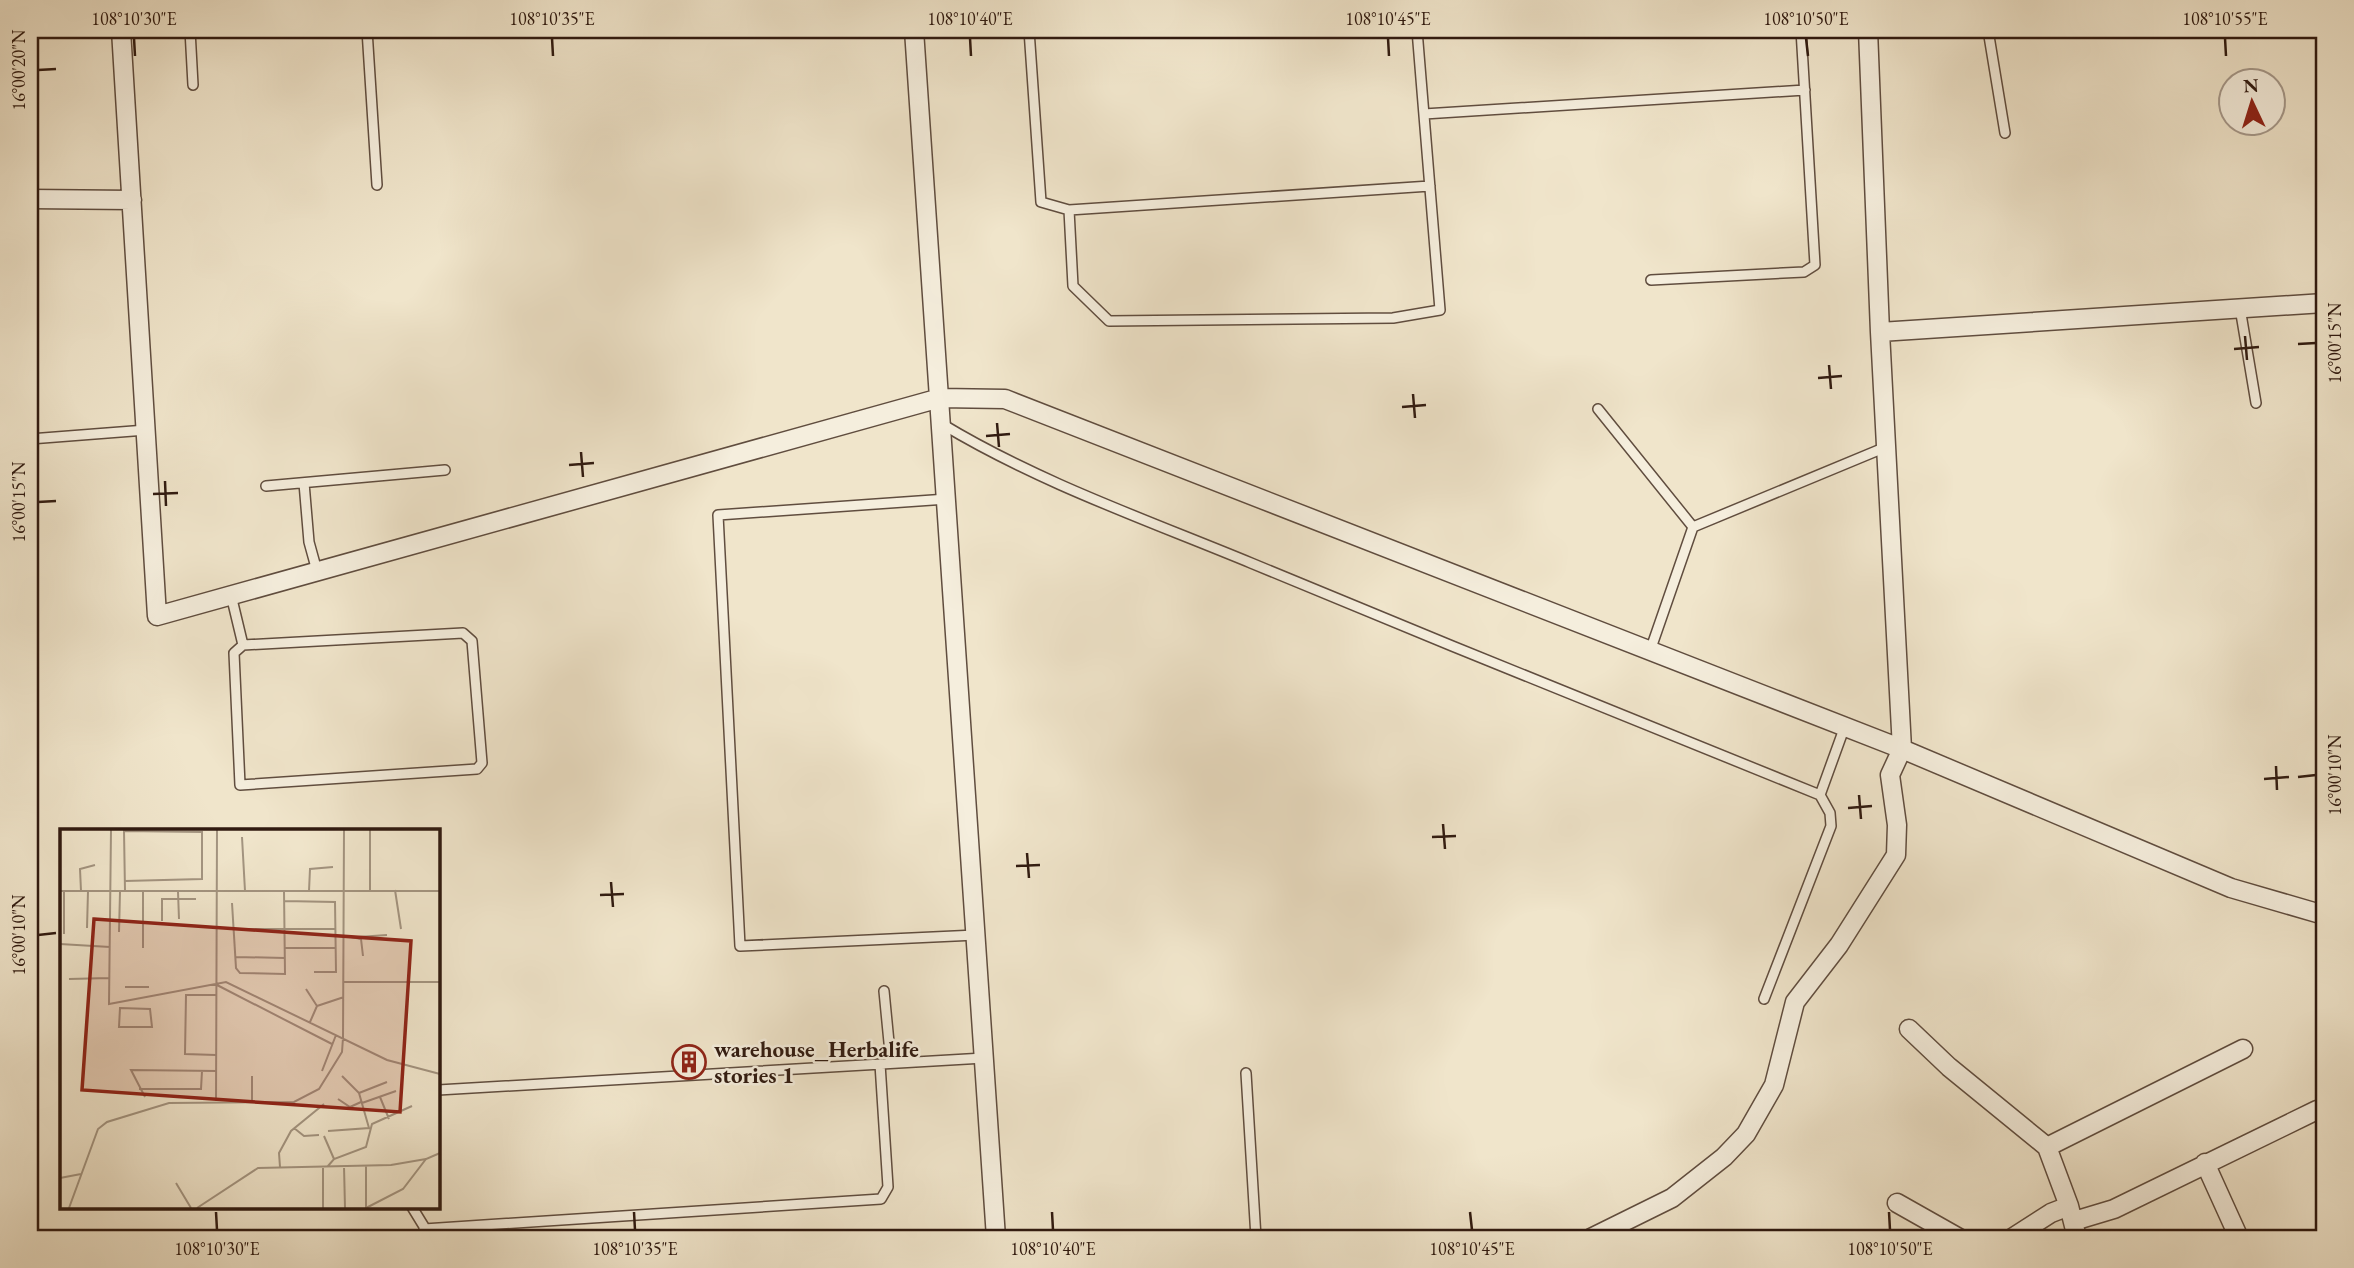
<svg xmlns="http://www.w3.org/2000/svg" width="2354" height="1268" viewBox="0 0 2354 1268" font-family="'EB Garamond',serif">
<rect width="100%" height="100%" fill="#f0e5cb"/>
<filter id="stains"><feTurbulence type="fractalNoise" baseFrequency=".00286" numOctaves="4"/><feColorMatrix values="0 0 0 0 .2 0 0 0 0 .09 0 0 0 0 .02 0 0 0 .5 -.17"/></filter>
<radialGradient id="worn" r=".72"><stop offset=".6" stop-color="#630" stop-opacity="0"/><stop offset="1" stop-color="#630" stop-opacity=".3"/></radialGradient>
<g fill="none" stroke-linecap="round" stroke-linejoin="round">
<!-- lane casing -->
<g stroke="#604d3f" stroke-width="12">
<path id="lane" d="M 190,30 L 193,85
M 367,30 L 377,185
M 1029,30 L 1041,202 L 1069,210 L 1073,286 L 1109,321 L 1393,318 L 1440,310 L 1417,30
M 1988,30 L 2005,133
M 1424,114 L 1805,90
M 1069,210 L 1430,186
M 1651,280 L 1804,272 L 1815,265 L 1801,30
M 2240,308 L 2256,403
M 1598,409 L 1693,527 L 1650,651
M 942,424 C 1038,482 1147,520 1251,563 C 1440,642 1630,718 1820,795
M 30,439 L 146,430
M 304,483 L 309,542 L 317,571
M 266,486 L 445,470
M 947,499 L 718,515 L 740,946 L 976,935
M 1693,527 L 1886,447
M 231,595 L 243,645
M 463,633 L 472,641 L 482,763 L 477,769 L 240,785 L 234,653 L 243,645 Z
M 884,991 L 891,1063
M 1764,999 L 1831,826 L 1830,813 L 1820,795 L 1845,726
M 1246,1073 L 1256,1238
M 438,1090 L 984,1058
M 412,1207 L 431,1238
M 424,1229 L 881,1199 L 888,1187 L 880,1064"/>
</g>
<!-- street casing -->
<g stroke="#604d3f" stroke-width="21">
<path id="street" d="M 121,30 L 157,616 L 940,398 L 1005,399 L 1902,749 L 2231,888 L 2324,915
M 914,30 L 996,1238
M 30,199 L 132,200
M 1880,332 L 2324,303
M 1909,1029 L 1949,1067 L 2047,1147 L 2069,1206 L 2077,1238
M 2047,1147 L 2243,1049
M 2205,1163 L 2239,1238
M 1897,1203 L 1959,1238
M 2074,1221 L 2114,1209 L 2317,1110
M 1591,1238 L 1672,1198 L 1724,1157 L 1746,1134 L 1774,1085 L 1795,1002 L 1839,945 L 1896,855 L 1897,825 L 1890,775 L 1902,749 L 1880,332 L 1868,30
M 2012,1238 L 2051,1213 L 2069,1206"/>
</g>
<!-- lane -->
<use href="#lane" stroke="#f5eedd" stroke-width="9"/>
<!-- street -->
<use href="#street" stroke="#f5eedd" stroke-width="18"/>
</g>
<!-- ticks -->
<path fill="none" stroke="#301a10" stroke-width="2.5" d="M 134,38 L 135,56M 552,38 L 553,56M 970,38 L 971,56M 1388,38 L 1389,56M 1806,38 L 1808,56M 2225,38 L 2226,56M 38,70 L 56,69M 2245,336 L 2247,360M 2298,344 L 2316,343M 2234,349 L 2259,347M 1829,365 L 1831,389M 1818,378 L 1842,376M 1413,394 L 1415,418M 1402,407 L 1426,405M 997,423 L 999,447M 986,436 L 1010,434M 581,452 L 583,477M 569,465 L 594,463M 165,481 L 166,506M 153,494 L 178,493M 38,502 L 56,501M 2276,766 L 2277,790M 2298,777 L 2316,775M 2264,779 L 2289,777M 1859,795 L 1861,819M 1848,808 L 1872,806M 1443,824 L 1445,849M 1432,837 L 1456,836M 1027,853 L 1029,878M 1016,866 L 1040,865M 611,882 L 613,907M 600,895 L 624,894M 38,935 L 56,933M 216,1212 L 217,1230M 634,1212 L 635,1230M 1052,1212 L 1053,1230M 1470,1212 L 1472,1230M 1889,1212 L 1890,1230"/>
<!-- icons -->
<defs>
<g id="building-ring" transform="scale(1.75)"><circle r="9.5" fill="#f5eedd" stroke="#8f2418" stroke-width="1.5"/><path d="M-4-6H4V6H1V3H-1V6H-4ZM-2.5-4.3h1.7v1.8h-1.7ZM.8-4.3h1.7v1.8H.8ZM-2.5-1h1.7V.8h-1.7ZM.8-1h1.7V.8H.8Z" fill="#8f2418"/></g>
</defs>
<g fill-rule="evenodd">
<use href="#building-ring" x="689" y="1062"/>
</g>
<g text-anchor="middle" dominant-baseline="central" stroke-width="5" stroke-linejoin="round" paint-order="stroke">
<!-- poi labels -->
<g font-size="23" font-weight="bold" fill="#301a10" stroke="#f5eedd" text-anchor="start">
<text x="714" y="1049">warehouse_Herbalife<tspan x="714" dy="26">stories 1</tspan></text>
</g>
</g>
<!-- overview -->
<g transform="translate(60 829)">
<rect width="380" height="380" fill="#f0e5cb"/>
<path fill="none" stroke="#a39480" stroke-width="2" d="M 51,1 L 49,175 L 166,153 L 327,231 L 380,245M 310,1 L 310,61M 182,8 L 185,62M 380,26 L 380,50M 65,52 L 142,50 L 142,3 L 64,2 L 65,62M 335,61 L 341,100M 0,62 L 380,62M 21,62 L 20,40 L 35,36M 249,62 L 250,40 L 273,38M 118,63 L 119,90M 224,72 L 275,73 L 276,143 L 254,143M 172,74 L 176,139 L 180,144 L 225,145 L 224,62M 102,92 L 102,70 L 136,70M 27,99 L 28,62M 187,100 L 276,100M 59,103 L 60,63M 4,105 L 4,62M 286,107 L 301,110 L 303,127M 298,108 L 327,106M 0,115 L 50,118M 83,119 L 83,62M 225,119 L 276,119M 176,128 L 225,129M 9,150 L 49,149M 284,153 L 380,153M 157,156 L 272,215M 65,158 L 89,158M 246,160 L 257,177 L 250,193M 257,177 L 284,168M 60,179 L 90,180 L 92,198 L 59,198 ZM 156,226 L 125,225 L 126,166 L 157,166M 262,242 L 276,206M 79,260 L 141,260 L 142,242M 299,264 L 327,253M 85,268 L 71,241 L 157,242M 320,268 L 329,290M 278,270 L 290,278 L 301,273M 156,272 L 157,1M 192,274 L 192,247M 302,274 L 336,262M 234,299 L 244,307 L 259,306M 268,302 L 309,299 L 299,264 L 282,247M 264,307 L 274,330M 263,337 L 263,379M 268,337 L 274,330 L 306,318 L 312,295 L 352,277M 284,337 L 285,379M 306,337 L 306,379M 220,338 L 219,324 L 231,302 L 264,275M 0,349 L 21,345M 116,354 L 131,379M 9,379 L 38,300 L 47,293 L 109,274 L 234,273 L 259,260 L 282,223 L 283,209 L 284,1M 137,379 L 198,339 L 331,336 L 366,330M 306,379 L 343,360 L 366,330 L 380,324"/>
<path fill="#8f2418" fill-opacity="0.15" stroke="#8f2418" stroke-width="3.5" d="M 34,90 L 351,112 L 340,283 L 22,261 Z"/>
<rect width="380" height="380" fill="none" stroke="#301a10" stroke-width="3.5"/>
</g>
<!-- margin -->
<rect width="2354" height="1268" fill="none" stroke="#f0e5cb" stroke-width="77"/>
<!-- north arrow -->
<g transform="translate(2252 102) rotate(356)"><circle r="33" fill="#f5eedd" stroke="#a6998b" stroke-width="2"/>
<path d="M0-5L12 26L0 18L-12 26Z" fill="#8f2418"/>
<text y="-10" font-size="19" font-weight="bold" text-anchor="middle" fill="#301a10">N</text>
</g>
<rect x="38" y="38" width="2278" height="1192" fill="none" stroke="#301a10" stroke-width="2.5"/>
<g font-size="18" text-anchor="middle" fill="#301a10">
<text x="134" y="25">108°10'30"E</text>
<text x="552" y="25">108°10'35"E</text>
<text x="970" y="25">108°10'40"E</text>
<text x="1388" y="25">108°10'45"E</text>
<text x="1806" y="25">108°10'50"E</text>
<text x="2225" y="25">108°10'55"E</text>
<text transform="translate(19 70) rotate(-90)" y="6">16°00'20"N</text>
<text transform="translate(2335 343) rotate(-90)" y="6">16°00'15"N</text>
<text transform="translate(19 502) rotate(-90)" y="6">16°00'15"N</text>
<text transform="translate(2335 775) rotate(-90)" y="6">16°00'10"N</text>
<text transform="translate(19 935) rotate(-90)" y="6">16°00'10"N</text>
<text x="217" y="1255">108°10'30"E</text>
<text x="635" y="1255">108°10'35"E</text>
<text x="1053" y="1255">108°10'40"E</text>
<text x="1472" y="1255">108°10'45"E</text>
<text x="1890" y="1255">108°10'50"E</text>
</g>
<rect width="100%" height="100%" filter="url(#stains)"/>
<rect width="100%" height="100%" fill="url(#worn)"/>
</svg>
